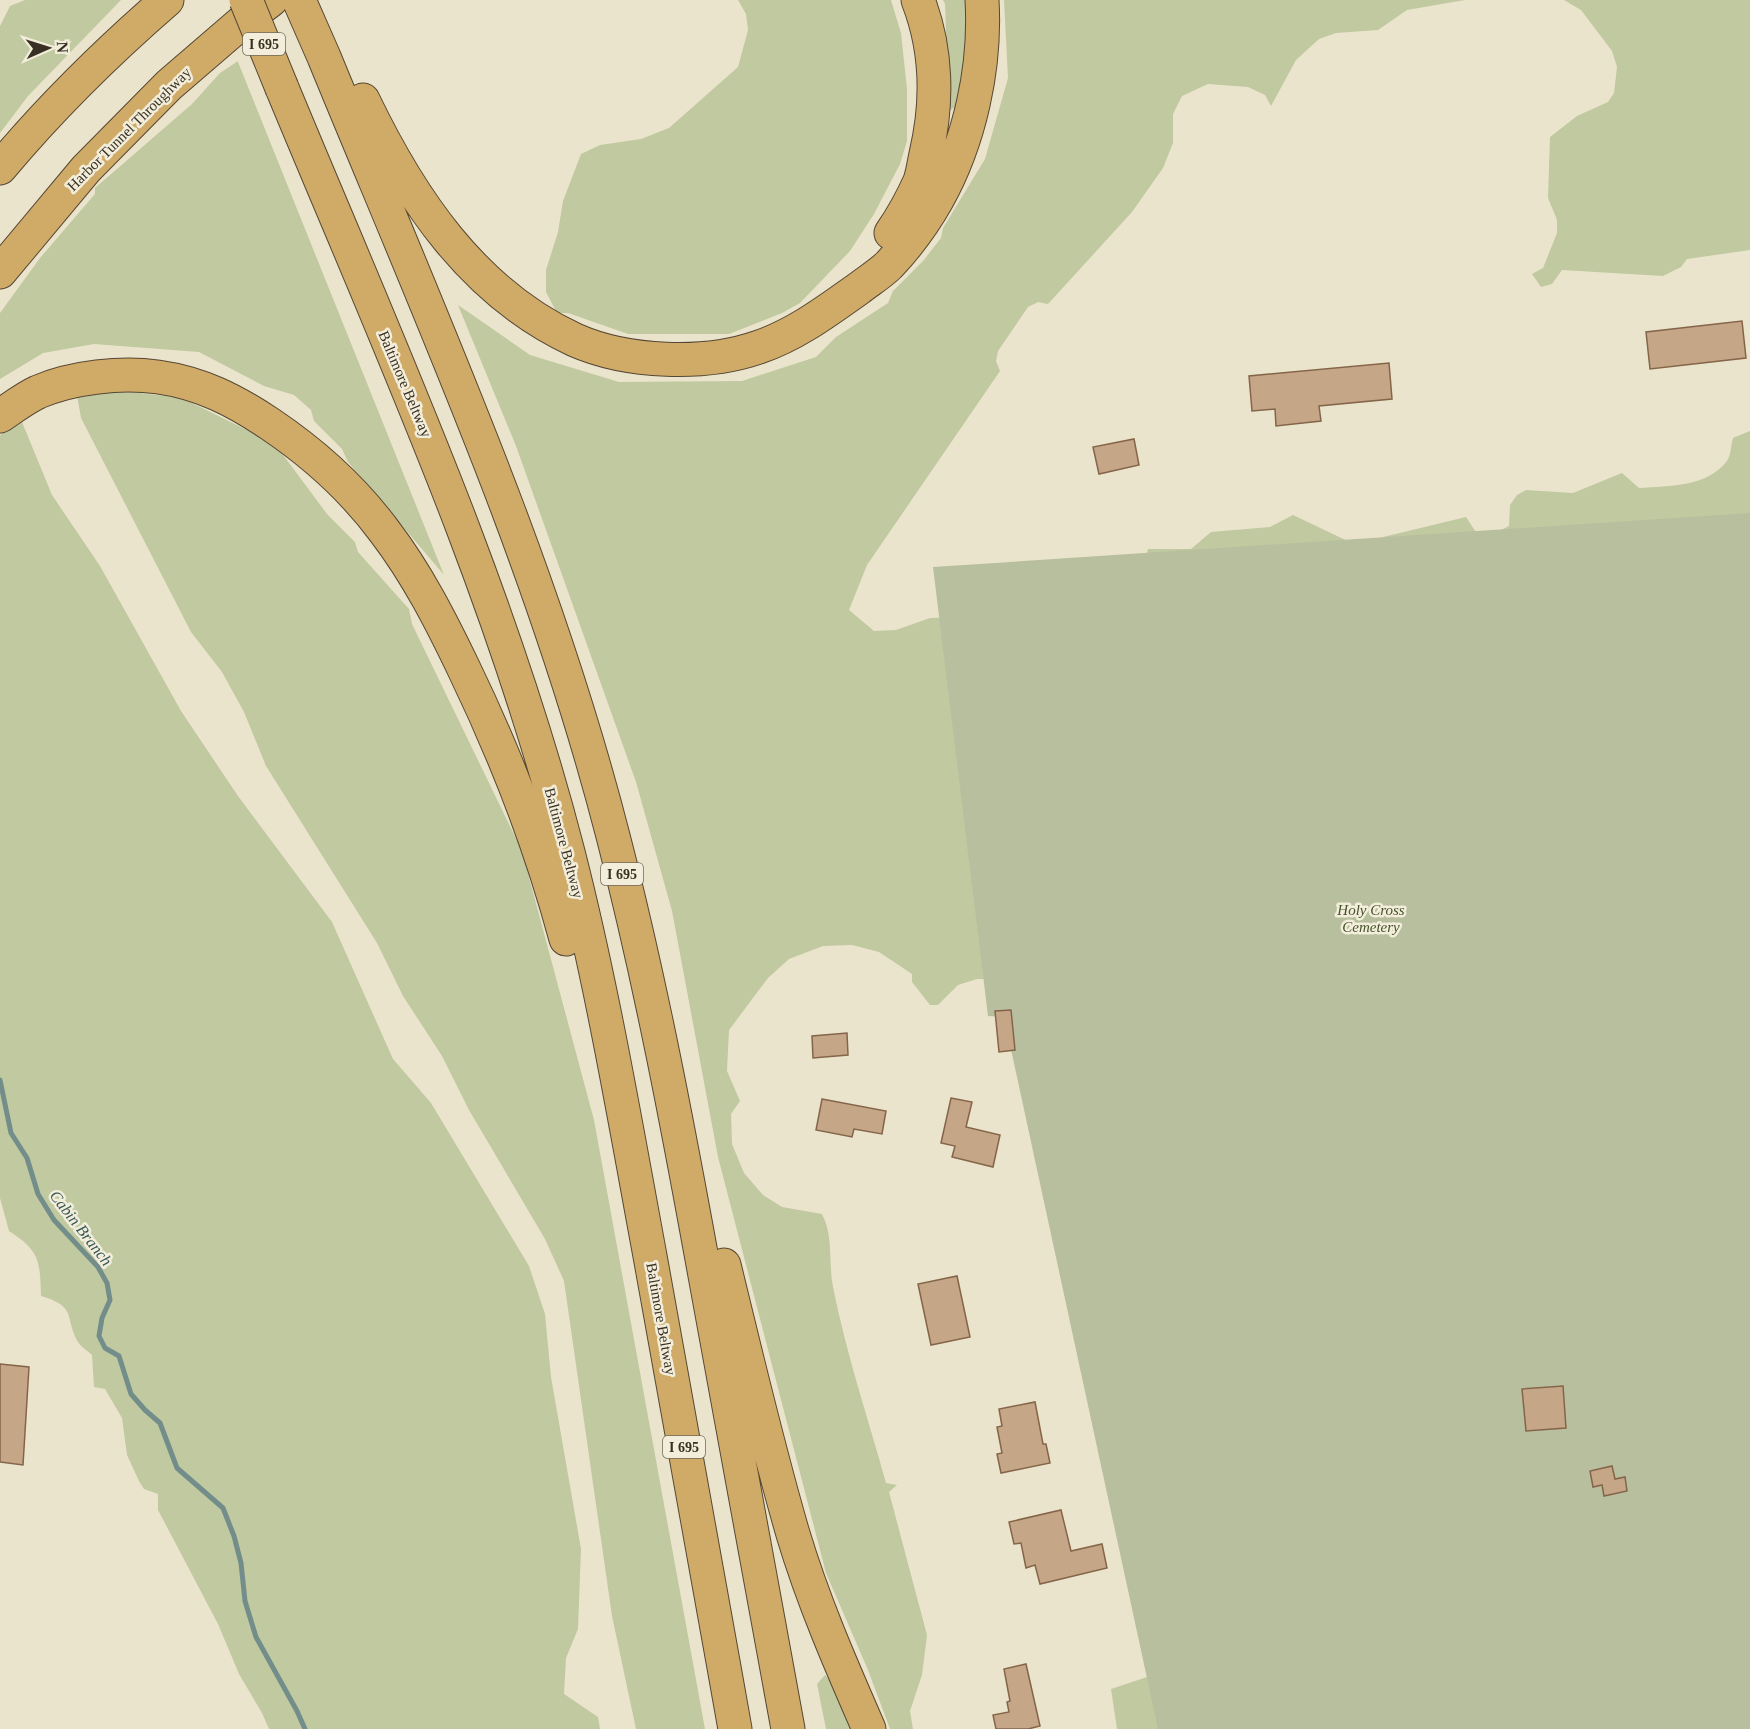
<svg xmlns="http://www.w3.org/2000/svg" width="1750" height="1729" viewBox="0 0 1750 1729" font-family="'Times New Roman',serif">
<rect width="100%" height="100%" fill="#ebe4cc"/>
<!-- green -->
<path fill="#c0c9a0" d="M 25,0 L 121,0 L 28,96 L 0,133 L 0,26 L 10,6 Z
M 738,0 L 891,0 L 901,33 L 907,89 L 907,141 L 900,164 L 874,214 L 850,251 L 800,303 L 782,313 L 729,334 L 628,334 L 568,313 L 557,313 L 546,292 L 546,270 L 558,232 L 563,201 L 581,154 L 600,145 L 641,139 L 669,128 L 738,67 L 748,30 L 746,14 Z
M 943,0 L 968,0 L 969,28 L 958,105 L 949,111 L 945,4 Z
M 1004,0 L 1465,0 L 1407,10 L 1378,30 L 1336,33 L 1319,39 L 1296,60 L 1271,106 L 1265,95 L 1248,87 L 1208,84 L 1182,96 L 1173,114 L 1173,143 L 1163,168 L 1132,212 L 1048,304 L 1038,302 L 1028,307 L 998,351 L 996,361 L 1000,371 L 867,565 L 849,610 L 874,631 L 896,630 L 930,618 L 959,617 L 1146,557 L 1148,549 L 1191,549 L 1211,532 L 1270,527 L 1293,515 L 1375,554 L 1383,537 L 1466,517 L 1481,540 L 1509,526 L 1510,505 L 1517,495 L 1526,490 L 1573,493 L 1622,473 L 1639,488 C 1669,486 1707,487 1727,461 C 1731,455 1731,445 1733,438 L 1750,431 L 1750,534 L 1393,1729 L 1117,1729 L 1111,1689 L 1156,1674 L 1022,979 L 977,979 L 958,985 L 938,1005 L 930,1005 L 912,982 L 912,974 L 879,952 L 852,945 L 823,946 L 789,959 L 768,978 L 729,1030 L 727,1071 L 740,1101 L 731,1114 L 732,1144 L 744,1173 L 763,1195 L 782,1207 L 822,1214 C 834,1237 828,1262 833,1287 C 846,1353 868,1418 886,1483 L 897,1485 L 889,1492 L 927,1635 L 922,1675 L 910,1711 L 913,1729 L 890,1729 L 868,1670 L 826,1573 L 718,1157 L 672,911 L 636,782 L 516,446 L 458,305 L 530,355 L 619,382 L 742,381 L 816,357 L 836,337 L 888,303 L 893,291 L 923,261 L 941,238 L 943,228 L 985,159 L 1008,78 Z
M 1564,0 L 1750,0 L 1750,250 L 1687,259 L 1681,267 L 1663,276 L 1562,270 L 1552,284 L 1541,287 L 1532,274 L 1543,268 L 1557,233 L 1557,220 L 1548,198 L 1550,137 L 1577,116 L 1608,102 L 1614,93 L 1617,67 L 1612,51 L 1581,10 Z
M 238,61 L 238,62 L 444,575 L 348,462 L 342,449 L 314,421 L 311,410 L 294,395 L 264,386 L 199,352 L 94,344 L 43,353 L 0,379 L 0,313 L 40,258 L 95,194 L 95,188 L 192,104 L 220,73 Z
M 131,392 L 182,398 L 275,444 L 327,514 L 355,542 L 358,552 L 409,609 L 412,624 L 522,851 L 594,1120 L 705,1729 L 636,1729 L 612,1616 L 564,1281 L 545,1239 L 469,1110 L 442,1056 L 403,996 L 377,943 L 266,766 L 244,712 L 222,672 L 191,632 L 81,418 L 77,395 Z
M 22,422 L 52,495 L 100,566 L 181,711 L 238,796 L 332,922 L 393,1059 L 431,1103 L 529,1266 L 545,1314 L 551,1377 L 581,1549 L 578,1629 L 566,1658 L 564,1694 L 598,1717 L 600,1729 L 269,1729 L 262,1713 L 239,1674 L 218,1624 L 158,1510 L 158,1494 L 144,1489 L 139,1481 L 127,1455 L 122,1418 L 105,1389 L 94,1387 L 92,1355 C 88,1351 81,1347 78,1342 C 64,1317 78,1307 41,1296 C 40,1261 40,1251 9,1231 L 0,1198 L 0,435 Z
M 825,1675 L 837,1687 L 858,1729 L 826,1729 L 817,1684 Z"/>
<!-- cemetery -->
<path fill="#b8bf9e" d="M 1750,513 L 1750,1729 L 1158,1729 L 1004,1017 L 988,1016 L 933,567 Z"/>
<g fill="none" stroke-linecap="round" stroke-linejoin="round">
<!-- stream -->
<path stroke="#738e8a" stroke-width="5" d="M 0,1080 L 11,1133 L 27,1158 L 38,1194 L 54,1220 L 98,1267 L 107,1283 L 110,1300 L 102,1318 L 99,1336 L 105,1348 L 119,1356 L 131,1394 L 145,1410 L 160,1423 L 177,1468 L 223,1508 L 234,1536 L 241,1563 L 245,1601 L 256,1637 L 297,1711 L 305,1729"/>
</g>
<!-- building -->
<path fill="#c5a686" stroke="#846549" stroke-width="1.5" d="M 1742,321 L 1746,358 L 1650,369 L 1646,332 Z
M 1389,363 L 1392,399 L 1319,406 L 1321,421 L 1276,426 L 1275,409 L 1252,411 L 1249,376 Z
M 1134,439 L 1139,465 L 1099,474 L 1093,447 Z
M 1011,1010 L 1015,1050 L 999,1052 L 995,1011 Z
M 847,1033 L 848,1055 L 813,1058 L 812,1036 Z
M 951,1098 L 972,1102 L 966,1127 L 1000,1135 L 993,1167 L 952,1157 L 955,1146 L 941,1143 Z
M 822,1099 L 886,1111 L 882,1134 L 854,1129 L 852,1137 L 816,1130 Z
M 957,1276 L 970,1337 L 931,1345 L 918,1284 Z
M 0,1364 L 29,1367 L 23,1465 L 0,1462 Z
M 1563,1386 L 1566,1428 L 1526,1431 L 1522,1389 Z
M 1035,1402 L 1043,1444 L 1046,1444 L 1050,1463 L 1001,1473 L 997,1454 L 1002,1453 L 997,1427 L 1002,1426 L 999,1409 Z
M 1612,1466 L 1615,1479 L 1625,1477 L 1627,1491 L 1604,1496 L 1602,1485 L 1593,1487 L 1590,1471 Z
M 1061,1510 L 1071,1551 L 1102,1544 L 1107,1568 L 1040,1584 L 1035,1565 L 1026,1568 L 1021,1543 L 1014,1544 L 1009,1522 Z
M 1026,1664 L 1040,1726 L 1028,1729 L 996,1729 L 993,1715 L 1009,1712 L 1007,1702 L 1010,1701 L 1004,1669 Z"/>
<g fill="none" stroke-linecap="round" stroke-linejoin="round">
<!-- motorway casing -->
<g stroke="#554735" stroke-width="35">
<path id="motorway" d="M 299,0 L 324,57 C 429,313 544,567 613,836 C 651,983 679,1132 706,1281 C 733,1431 761,1580 788,1729
M 282,88 C 386,339 500,588 568,852 C 602,985 625,1121 650,1256 C 678,1413 707,1571 735,1729
M 363,100 C 410,198 473,293 575,340 C 627,363 705,366 759,347 C 795,335 827,311 858,289 C 868,281 880,274 889,265 C 907,246 924,223 937,200 C 970,141 986,67 982,0
M 0,168 C 51,107 107,52 167,0
M 891,233 C 902,217 912,199 920,181 C 923,172 924,163 926,154 C 938,103 937,49 918,0
M 0,272 L 86,169 L 169,85 L 241,23 L 271,0
M 0,416 C 12,408 25,398 38,392 C 73,377 121,372 158,377 C 201,383 234,400 270,424 C 313,453 354,490 385,532 C 417,574 441,621 464,669 C 506,756 541,846 566,939
M 724,1265 C 746,1355 767,1445 793,1534 C 813,1601 841,1665 869,1729"/>
</g>
<!-- motorway -->
<use href="#motorway" stroke="#d0ab67" stroke-width="33"/>
<!-- motorway-bridge casing -->
<g stroke="#554735" stroke-width="35" stroke-linecap="butt">
<path id="motorway-bridge" d="M 246,0 L 282,88"/>
</g>
<!-- motorway-bridge -->
<use href="#motorway-bridge" stroke="#d0ab67" stroke-width="33"/>
</g>
<g text-anchor="middle" dominant-baseline="central" stroke-width="5" stroke-linejoin="round" paint-order="stroke">
<!-- shield labels -->
<g fill="#f3eedb" stroke="#71695a" stroke-width="1.5">
<rect x="243" y="33" width="42" height="22" rx="4.5"/>
<rect x="601" y="863" width="42" height="22" rx="4.5"/>
<rect x="663" y="1436" width="42" height="22" rx="4.5"/>
</g>
<g font-size="14" font-weight="bold" fill="#393023">
<text x="264" y="44">I 695</text>
<text x="622" y="874">I 695</text>
<text x="684" y="1447">I 695</text>
</g>
<!-- street labels -->
<g font-size="15" fill="#393023" stroke="#f3eedb">
<text transform="translate(129 129) rotate(-45)">Harbor Tunnel Throughway</text>
<text transform="translate(405 384) rotate(67)">Baltimore Beltway</text>
<text transform="translate(564 843) rotate(75)">Baltimore Beltway</text>
<text transform="translate(661 1319) rotate(80)">Baltimore Beltway</text>
</g>
<!-- park labels -->
<g font-size="15" font-style="italic" fill="#46532c" stroke="#f3eedb">
<text x="1371" y="910">Holy Cross<tspan x="1371" dy="17">Cemetery</tspan></text>
</g>
<!-- water labels -->
<g font-size="16" font-style="italic" fill="#345657" stroke="#f3eedb">
<text transform="translate(81 1228) rotate(52)">Cabin Branch</text>
</g>
</g>
<!-- north arrow -->
<g transform="translate(48 48) rotate(87)" stroke="#f3eedb" stroke-width="4.5" paint-order="stroke">
<path d="M0-4.5L10 22L0 15L-10 22Z" fill="#393023"/>
<text y="-9" font-size="16" font-weight="bold" text-anchor="middle" fill="#393023">N</text>
</g>
</svg>
